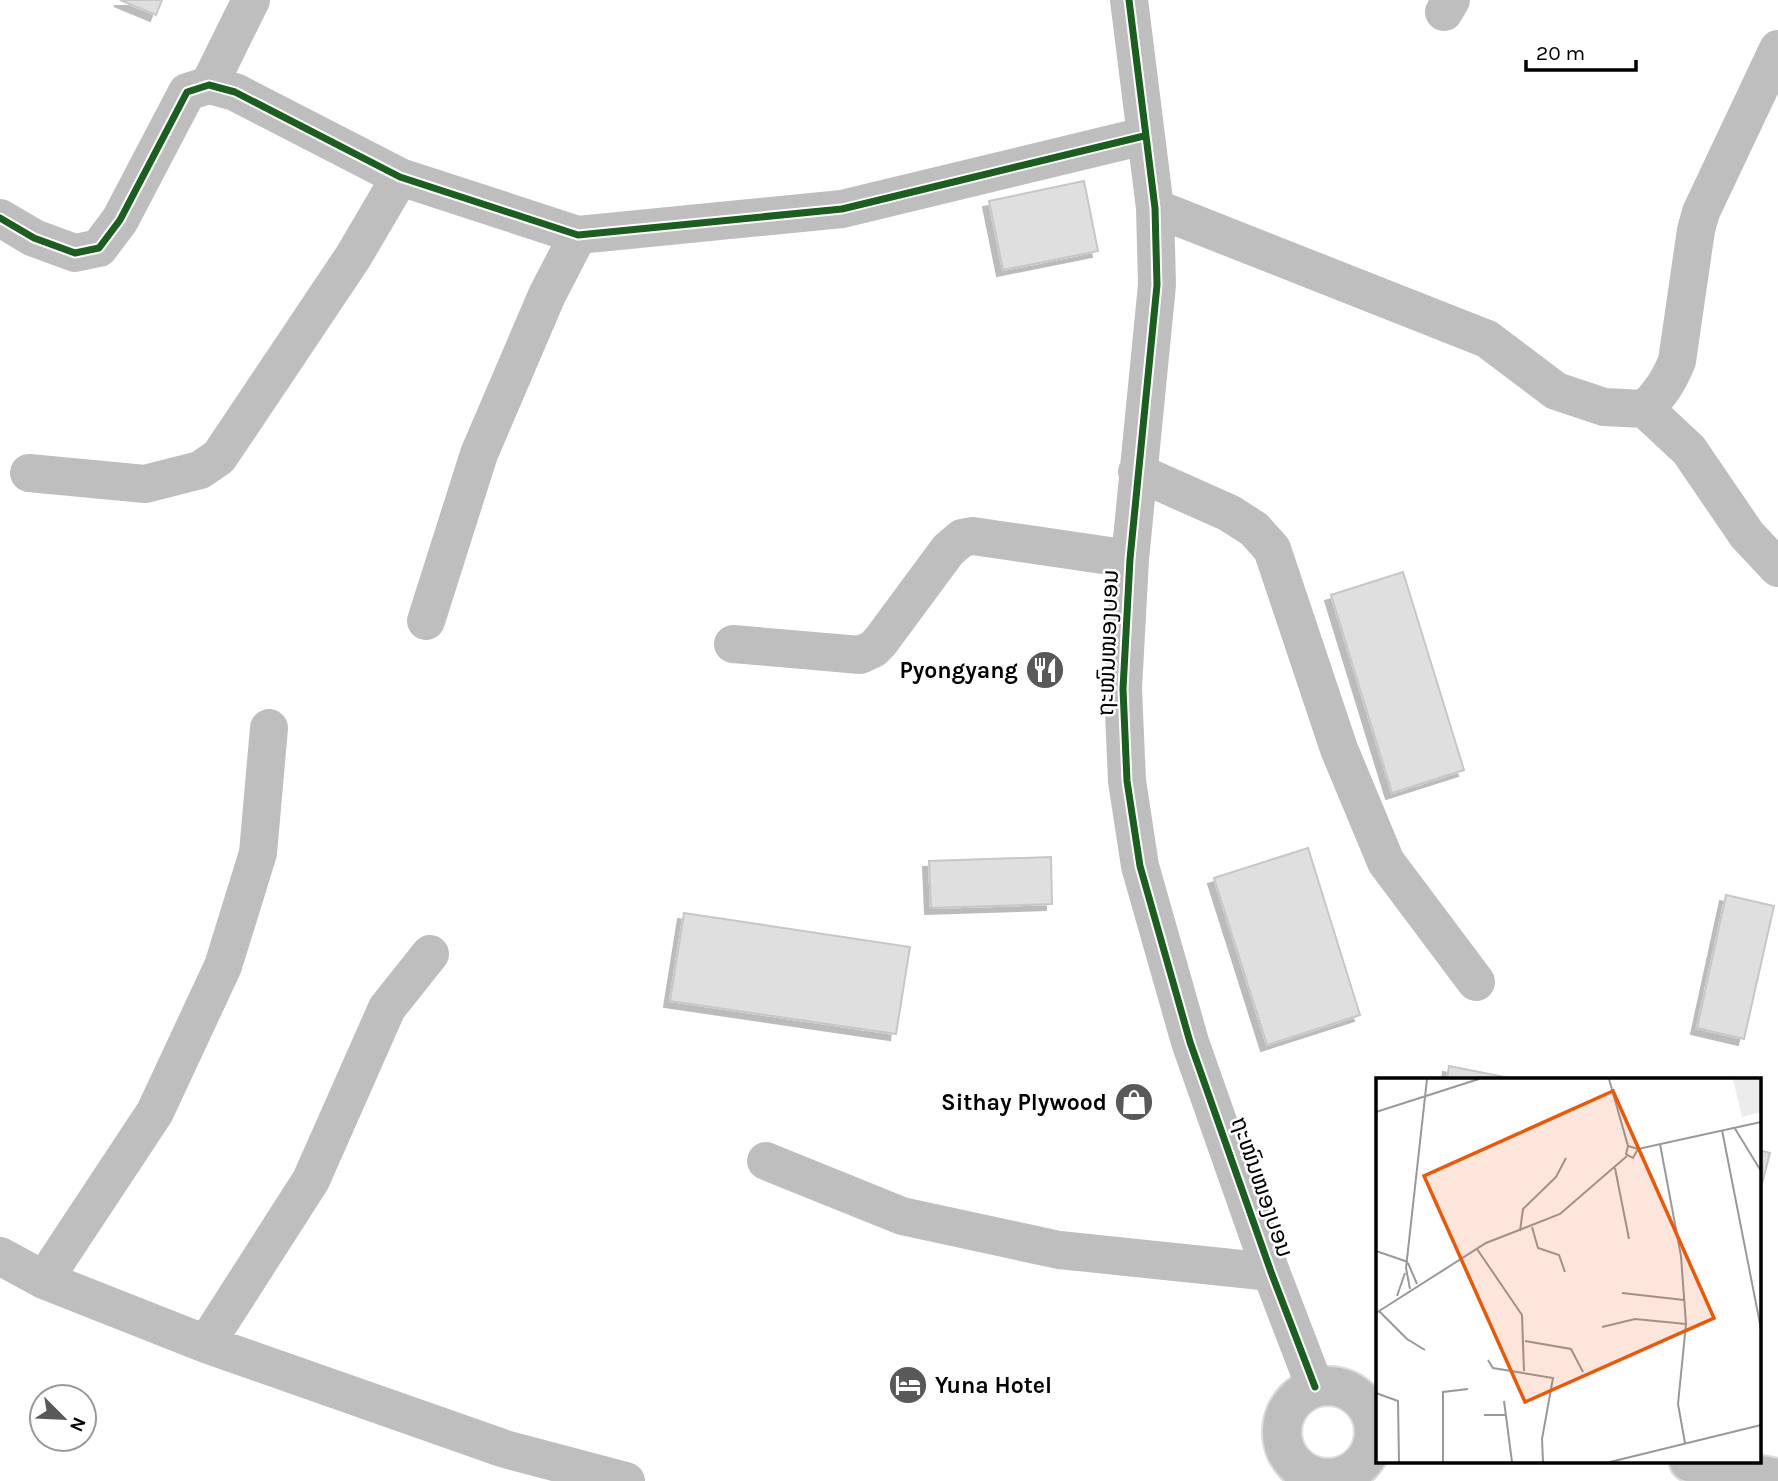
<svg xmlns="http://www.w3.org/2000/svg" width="1778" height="1481" viewBox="0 0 1778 1481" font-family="Karla,'Noto Sans Lao',sans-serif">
<defs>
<filter id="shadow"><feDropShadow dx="-6" dy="6" stdDeviation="0" flood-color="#0004"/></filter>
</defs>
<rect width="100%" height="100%" fill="#fff"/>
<!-- building -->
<path fill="#dfdfdf" stroke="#c7c7c7" stroke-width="2" filter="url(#shadow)" d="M 120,0 L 162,0 L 156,15 Z
M 1084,181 L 1098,251 L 1003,270 L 989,201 Z
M 1403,572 L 1464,770 L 1392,793 L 1331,595 Z
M 1308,848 L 1360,1015 L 1267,1045 L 1214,878 Z
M 1051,857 L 1052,904 L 931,908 L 929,861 Z
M 1726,895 L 1774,906 L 1744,1039 L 1697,1028 Z
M 684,913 L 910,947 L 896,1034 L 670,1001 Z
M 1449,1066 L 1515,1079 L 1515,1080 L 1447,1080 Z
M 1759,1150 L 1770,1153 L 1759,1195 Z"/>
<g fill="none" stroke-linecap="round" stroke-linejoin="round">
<!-- major casing -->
<g stroke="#dbdbdb" stroke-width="42">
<path id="major" d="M1282 1432a46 46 0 1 1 92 0a46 46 0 1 1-92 0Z
M 1689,1462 L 1778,1478"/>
</g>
<!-- minor -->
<path stroke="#bebebe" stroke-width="38" d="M 1129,0 L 1155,208 L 1157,285 L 1130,559 L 1123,689 L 1127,781 L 1140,866 L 1190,1042 L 1271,1272 L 1315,1387
M 1444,12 L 1451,0
M 209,85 L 251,0
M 1155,208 L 1487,339 L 1556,391 L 1604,407 L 1645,409 L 1689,450 L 1747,535 L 1778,568
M 0,218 L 34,238 L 75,253 L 99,248 L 120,220 L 187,92 L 209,85 L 235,92 L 400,177 L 578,235 L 842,209 L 1144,136
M 1645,409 C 1660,394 1669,381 1677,361 L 1696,230 L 1701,212 L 1778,49
M 1137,472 L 1229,513 L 1254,529 L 1272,549 L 1339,749 L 1386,862 L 1476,982
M 29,473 L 145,484 L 200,470 L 219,457 L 353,257 L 400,177
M 426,621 L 479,454 L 547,295 L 578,235
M 733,644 L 860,655 L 873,649 L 880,642 L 948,550 L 962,538 L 973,536 L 1130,559
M 766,1161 L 902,1216 L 1059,1250 L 1271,1272
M 0,1256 L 44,1280 L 206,1344 L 505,1449 L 626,1481
M 44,1280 L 155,1112 L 223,966 L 258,853 L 269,728
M 206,1344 L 311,1180 L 387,1008 L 430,954"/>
<!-- major -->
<use href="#major" stroke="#bebebe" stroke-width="38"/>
<!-- cycleway casing -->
<g stroke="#fff" stroke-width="11">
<path id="cycleway" d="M 1129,0 L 1155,208 L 1157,285 L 1130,559 L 1123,689 L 1127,781 L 1140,866 L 1190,1042 L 1271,1272 L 1315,1387
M 0,218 L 34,238 L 75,253 L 99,248 L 120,220 L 187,92 L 209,85 L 235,92 L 400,177 L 578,235 L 842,209 L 1144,136"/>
</g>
<!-- cycleway -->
<use href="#cycleway" stroke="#1b5e20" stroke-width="7"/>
</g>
<!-- icons -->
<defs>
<g id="restaurant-disc" transform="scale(2.0125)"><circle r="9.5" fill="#595959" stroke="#fff"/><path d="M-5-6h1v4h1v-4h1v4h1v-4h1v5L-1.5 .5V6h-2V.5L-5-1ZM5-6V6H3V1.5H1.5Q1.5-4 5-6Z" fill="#fff"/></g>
<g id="shop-disc" transform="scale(2.0125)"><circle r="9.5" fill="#595959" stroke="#fff"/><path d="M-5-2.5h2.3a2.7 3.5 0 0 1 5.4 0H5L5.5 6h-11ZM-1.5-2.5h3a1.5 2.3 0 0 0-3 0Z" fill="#fff"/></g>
<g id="hotel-disc" transform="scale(2.0125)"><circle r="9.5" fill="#595959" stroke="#fff"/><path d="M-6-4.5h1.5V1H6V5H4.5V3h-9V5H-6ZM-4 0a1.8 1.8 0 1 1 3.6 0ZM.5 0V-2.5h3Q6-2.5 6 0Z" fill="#fff"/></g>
</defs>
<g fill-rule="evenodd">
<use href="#restaurant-disc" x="1045" y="670"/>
<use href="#shop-disc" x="1134" y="1102"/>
<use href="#hotel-disc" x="908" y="1385"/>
</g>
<g text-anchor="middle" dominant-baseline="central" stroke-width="5" stroke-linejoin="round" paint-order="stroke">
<!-- street labels -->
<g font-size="23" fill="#000" stroke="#fff">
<text transform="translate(1108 643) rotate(-88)">ຖະໜົນໜອງບອນ</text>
<text transform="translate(1262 1187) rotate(71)">ຖະໜົນໜອງບອນ</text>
</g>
<!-- poi labels -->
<g font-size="23" font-weight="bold" fill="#000" stroke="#fff" text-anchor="end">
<text x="1018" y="670">Pyongyang</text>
<text x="1107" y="1102">Sithay Plywood</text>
<text x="935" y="1385" text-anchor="start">Yuna Hotel</text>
</g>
</g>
<!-- overview -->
<g transform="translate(1376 1078)">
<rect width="385" height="385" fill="#fff"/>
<path d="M 357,1 L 385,1 L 385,34 L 366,39 Z" fill="#ececec"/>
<path fill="none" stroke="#999" stroke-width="2" d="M 233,1 L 252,68 L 250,76 L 257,80 L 262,71M 0,34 L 103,1M 358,49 L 385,93M 346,52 L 385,251M 284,66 L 305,178 L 310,246 L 302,326 L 309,365M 252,68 L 262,71 L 385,44M 239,90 L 253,161M 156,149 L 162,170 L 183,177 L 189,194M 144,153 L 147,131 L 180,99 L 190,80M 101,171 L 146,237 L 148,293M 0,173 L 32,184M 32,185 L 41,206M 34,211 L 30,190 L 51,1M 246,215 L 308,222M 21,218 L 29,195M 3,233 L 31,261 L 49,272M 0,235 L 110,165 L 184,136 L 251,78M 226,249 L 259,241 L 310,246M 149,263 L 195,271 L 207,294M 112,282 L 117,290 L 177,300 L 166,361 L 167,384M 0,315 L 22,323 L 23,384M 128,323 L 136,384M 108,337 L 130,337M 67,384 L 67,314 L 92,311M 234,384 L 385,347"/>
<path fill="#e8590c" fill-opacity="0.15" stroke="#e8590c" stroke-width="3.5" d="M 237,13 L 338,240 L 149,324 L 48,98 Z"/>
<rect width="385" height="385" fill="none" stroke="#000" stroke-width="3.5"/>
</g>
<!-- north arrow -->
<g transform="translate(63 1418) rotate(114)"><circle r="33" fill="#ffffff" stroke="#999999" stroke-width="2"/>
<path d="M0-5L12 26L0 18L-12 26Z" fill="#595959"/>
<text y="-10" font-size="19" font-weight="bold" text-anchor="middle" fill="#000000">N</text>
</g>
<!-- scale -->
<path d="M1526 60v10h110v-10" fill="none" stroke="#000000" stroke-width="3.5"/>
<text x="1536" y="60" font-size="21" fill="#000000" stroke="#ffffff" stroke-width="5" paint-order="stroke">20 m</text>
</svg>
